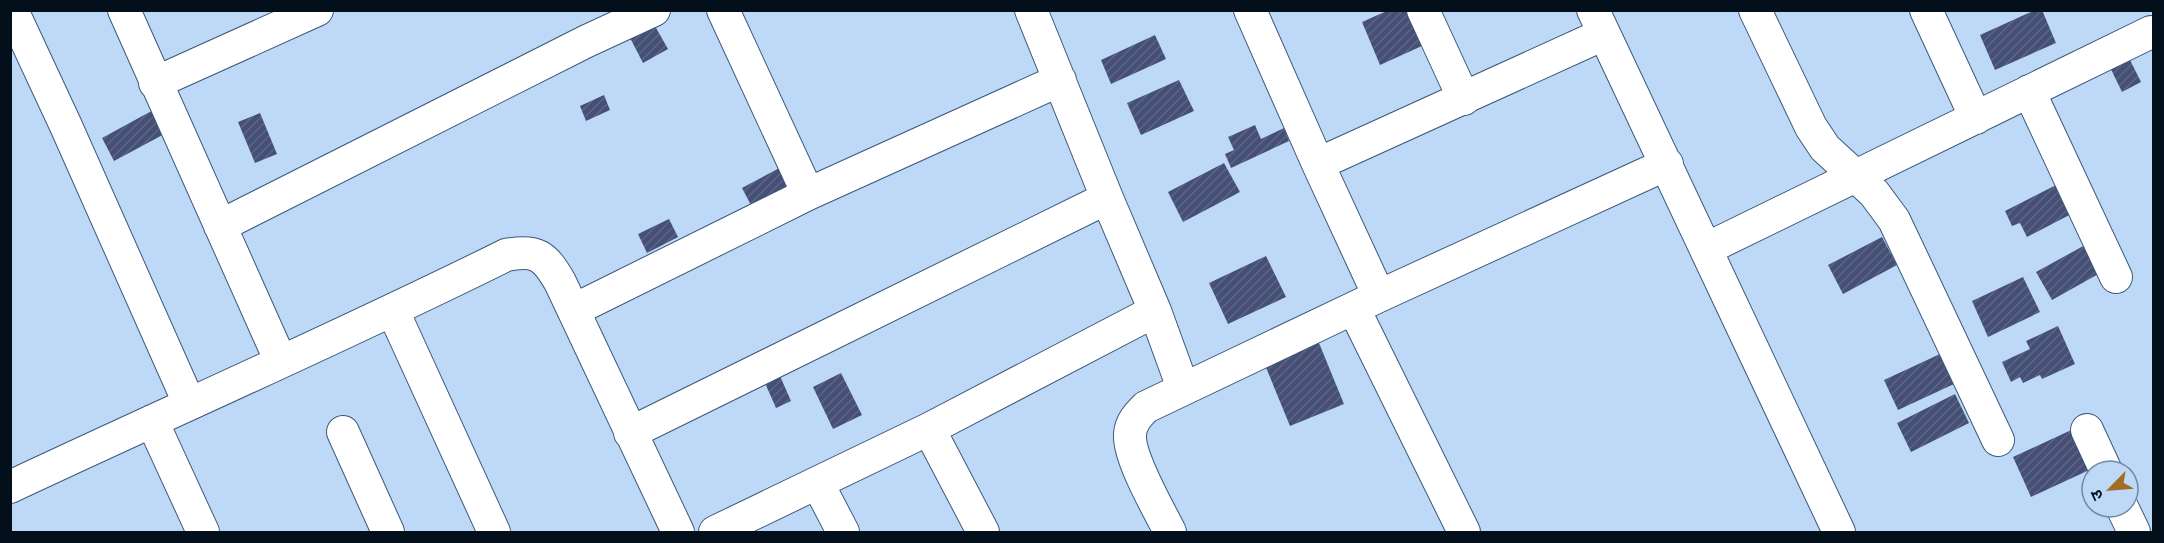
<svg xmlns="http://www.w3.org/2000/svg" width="2164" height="543" viewBox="0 0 2164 543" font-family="'Times New Roman','Noto Sans Devanagari',serif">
<defs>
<pattern id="building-hatch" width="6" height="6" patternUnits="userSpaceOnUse" patternTransform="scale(1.5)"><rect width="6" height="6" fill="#465077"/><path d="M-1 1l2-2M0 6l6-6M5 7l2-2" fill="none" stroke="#5c6585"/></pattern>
</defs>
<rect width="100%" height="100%" fill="#bed9f8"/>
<!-- building -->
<path fill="url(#building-hatch)" d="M 1389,10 L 1409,10 L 1424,45 L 1380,65 L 1362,22 Z
M 2035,10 L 2042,10 L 2056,43 L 1995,70 L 1980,35 Z
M 651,19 L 668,49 L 643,63 L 627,32 Z
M 1155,35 L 1166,59 L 1111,84 L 1101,60 Z
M 2126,52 L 2141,82 L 2122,92 L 2107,61 Z
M 1179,80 L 1194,111 L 1141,135 L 1127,103 Z
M 604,95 L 610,110 L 586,121 L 580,106 Z
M 157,108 L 170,131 L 114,161 L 102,138 Z
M 260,113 L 277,154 L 255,163 L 238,122 Z
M 1255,125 L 1261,139 L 1284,128 L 1289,141 L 1231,168 L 1225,154 L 1234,150 L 1228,137 Z
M 1224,163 L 1240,192 L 1183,222 L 1168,192 Z
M 785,165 L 797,186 L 753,209 L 742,188 Z
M 2062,182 L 2077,211 L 2027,237 L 2020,223 L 2012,226 L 2005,211 Z
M 669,219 L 678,237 L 647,253 L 638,234 Z
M 1882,237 L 1897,265 L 1843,294 L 1828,265 Z
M 2087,244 L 2102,272 L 2052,300 L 2036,272 Z
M 1266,256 L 1286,297 L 1228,324 L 1209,283 Z
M 2023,277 L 2040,312 L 1988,337 L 1972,301 Z
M 2058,326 L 2075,364 L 2042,379 L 2040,375 L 2023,383 L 2020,377 L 2011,382 L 2002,362 L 2030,349 L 2026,341 Z
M 1319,343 L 1344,404 L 1290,426 L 1265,365 Z
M 1940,354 L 1954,384 L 1898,410 L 1884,380 Z
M 776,367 L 791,401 L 776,408 L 761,374 Z
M 841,373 L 862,415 L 833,429 L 813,387 Z
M 1955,394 L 1969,423 L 1911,452 L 1897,423 Z
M 2080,426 L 2098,466 L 2031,497 L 2013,457 Z"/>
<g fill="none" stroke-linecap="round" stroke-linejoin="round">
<!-- minor casing -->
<g stroke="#3b5879" stroke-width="34">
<path id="minor" d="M 12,10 L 66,126 L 189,403
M 124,10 L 281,362
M 723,10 L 808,194
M 1031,10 L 1107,198 L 1155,311 L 1183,388
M 1250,10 L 1318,164 L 1379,296
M 1423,10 L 1464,99
M 1593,10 L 1839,532
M 1755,10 L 1811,127 L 1825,148 L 1874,193 L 1894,220 L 1998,440
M 1926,10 L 1976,118
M 155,83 L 317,10
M 2029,91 L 2116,277
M 1318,164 L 1604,34
M 220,226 L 587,41 L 654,10
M 1706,249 L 2151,32
M 1354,309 L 1464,532
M 574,310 L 808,194 L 1060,80
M 393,311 L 494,532
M 152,421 L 203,532
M 929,429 L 983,532
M 2087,430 L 2106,471
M 343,432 L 388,532
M 630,433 L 1107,198
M 818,484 L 843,532
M 10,487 C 176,409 343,336 506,255 C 537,249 545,256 560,282 L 678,532
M 2122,507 L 2134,532
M 715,532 L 929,429 L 1155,311
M 1170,532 C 1159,510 1128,457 1130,434 C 1131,422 1138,415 1146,407 L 1379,296 L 1667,164"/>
</g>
<!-- minor -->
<use href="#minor" stroke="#fff" stroke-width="32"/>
</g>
<!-- border -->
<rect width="2164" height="543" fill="none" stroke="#040f1c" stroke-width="24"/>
<!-- north arrow -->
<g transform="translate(2110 489) rotate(245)"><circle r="28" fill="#bed9f8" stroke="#7488a0" stroke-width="1.5"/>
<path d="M0-4.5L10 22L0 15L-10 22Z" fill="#a06e24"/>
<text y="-9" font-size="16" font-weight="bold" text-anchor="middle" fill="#040f1c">उ</text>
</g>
</svg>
